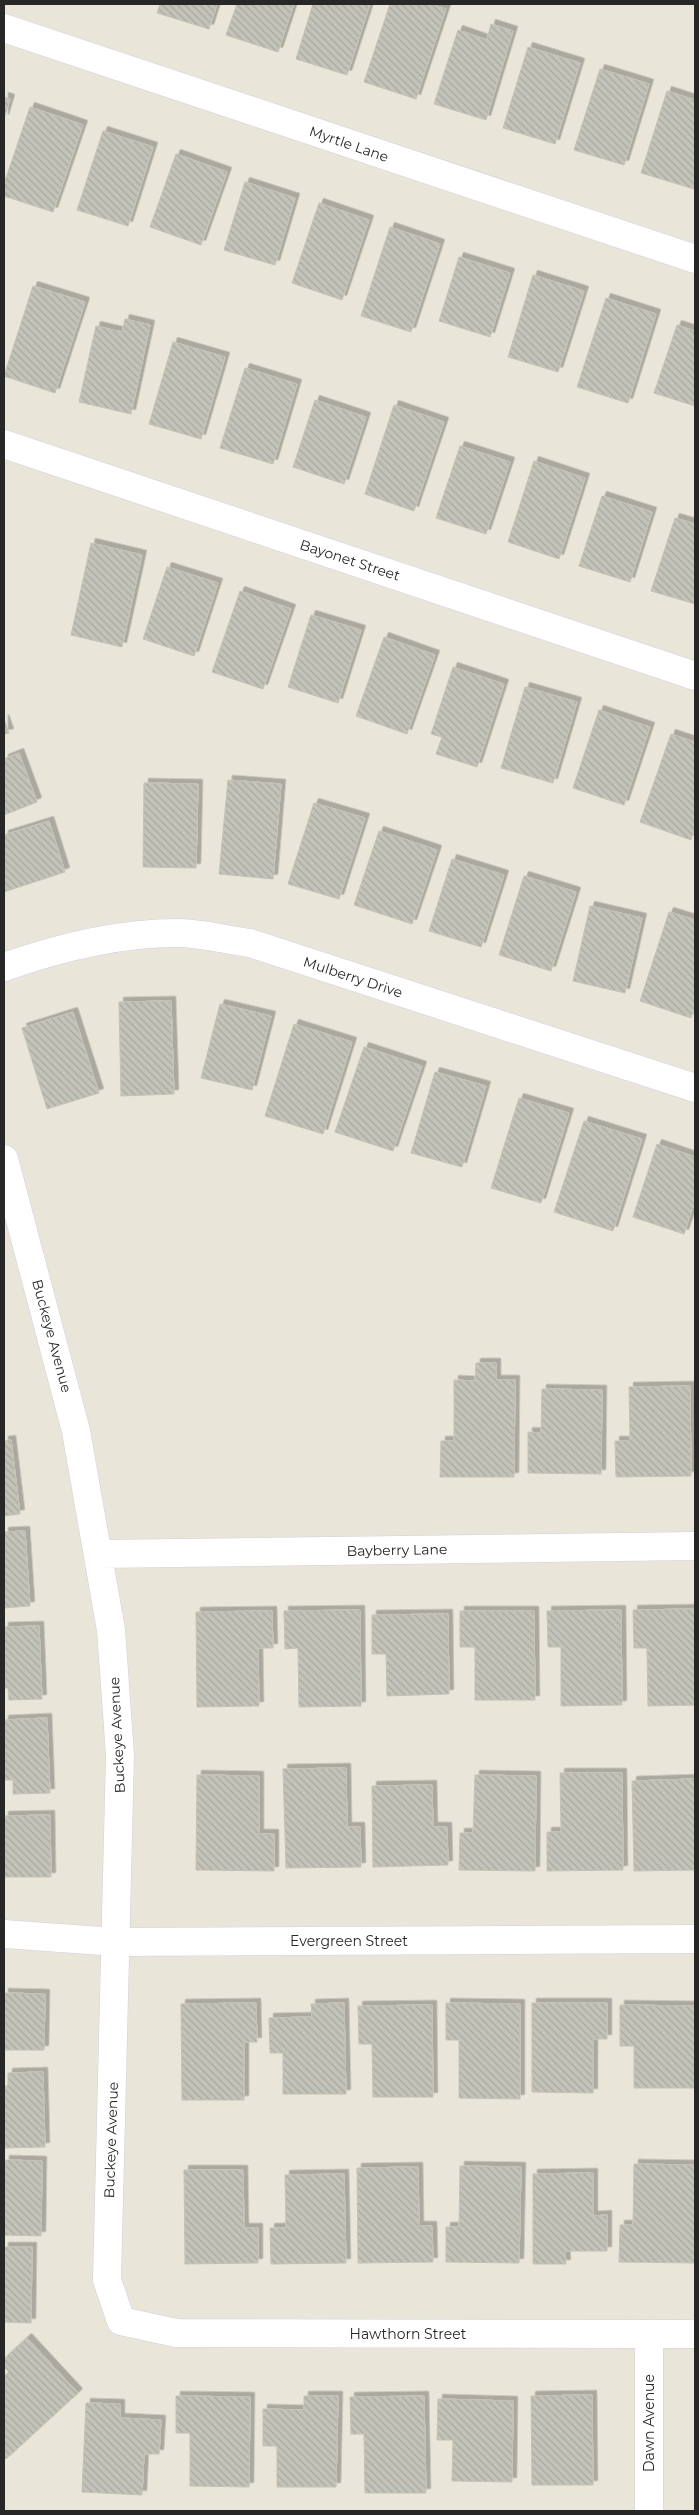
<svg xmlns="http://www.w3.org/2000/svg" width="699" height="2515" viewBox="0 0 699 2515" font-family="Montserrat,sans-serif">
<defs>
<pattern id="building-back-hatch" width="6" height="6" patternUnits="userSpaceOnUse" patternTransform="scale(1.25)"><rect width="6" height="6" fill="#c4c3b9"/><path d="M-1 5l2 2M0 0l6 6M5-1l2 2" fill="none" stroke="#a8a89f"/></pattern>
<filter id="shadow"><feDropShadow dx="4.5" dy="-4.5" stdDeviation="0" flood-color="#0004"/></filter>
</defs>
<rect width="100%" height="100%" fill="#e9e6d9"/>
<!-- building -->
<path fill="url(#building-back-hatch)" stroke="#c4c2b4" filter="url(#shadow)" d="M 160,4 L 217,4 L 209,29 L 157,13 Z
M 237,4 L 294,4 L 278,52 L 226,35 Z
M 313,4 L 370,4 L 347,75 L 296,59 Z
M 390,4 L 431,4 L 446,9 L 416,99 L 364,82 Z
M 491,24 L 513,31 L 486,120 L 434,104 L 458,30 L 487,40 Z
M 528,47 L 580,63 L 555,144 L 503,128 Z
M 600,69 L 649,84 L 624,165 L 574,150 Z
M 667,91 L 695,100 L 694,189 L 641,173 Z
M 4,97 L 10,99 L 4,119 Z
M 30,107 L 83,125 L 53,212 L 4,196 L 4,184 Z
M 103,131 L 153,147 L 128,226 L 77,210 Z
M 176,154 L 227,172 L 201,245 L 150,227 Z
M 245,182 L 295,198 L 275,265 L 224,250 Z
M 319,203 L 369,220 L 342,300 L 292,283 Z
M 390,227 L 440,244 L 411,332 L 361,316 Z
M 459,257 L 510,273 L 490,337 L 439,321 Z
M 533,275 L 584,291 L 558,372 L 508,357 Z
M 33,286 L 85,302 L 55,393 L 4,376 Z
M 606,298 L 656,314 L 628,403 L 577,387 Z
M 125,319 L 150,325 L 131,414 L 79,402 L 96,326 L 122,332 Z
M 677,325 L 695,331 L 695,406 L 654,393 Z
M 173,342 L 225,357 L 201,439 L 149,424 Z
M 245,368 L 297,384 L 273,464 L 220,448 Z
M 315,400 L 366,417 L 344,484 L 293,467 Z
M 394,405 L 444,422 L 414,511 L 365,494 Z
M 460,446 L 510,462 L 486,534 L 436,518 Z
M 534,461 L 585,478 L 559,559 L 508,542 Z
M 602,496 L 652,512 L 630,582 L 579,566 Z
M 675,518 L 695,524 L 695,604 L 651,591 Z
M 91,543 L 142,555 L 122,647 L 71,635 Z
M 167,567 L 218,583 L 194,656 L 143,639 Z
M 240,591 L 291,609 L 263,689 L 212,672 Z
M 311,615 L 361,630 L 338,703 L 288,687 Z
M 384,637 L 435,655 L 407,734 L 356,716 Z
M 453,667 L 504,684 L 477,767 L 436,754 L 442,737 L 431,734 Z
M 525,687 L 577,702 L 553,783 L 501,768 Z
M 599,710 L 650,727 L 624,805 L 573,788 Z
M 4,719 L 9,733 L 4,734 Z
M 671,734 L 695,742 L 695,826 L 691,840 L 640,822 Z
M 19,753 L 37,802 L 4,815 L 4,759 Z
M 228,780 L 281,784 L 273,879 L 219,874 Z
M 144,783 L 198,784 L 196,868 L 143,867 Z
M 314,803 L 365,818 L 339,899 L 288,884 Z
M 49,821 L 65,872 L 4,892 L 4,835 Z
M 379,831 L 437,850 L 412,924 L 354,905 Z
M 452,859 L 504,875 L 481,947 L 429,931 Z
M 524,876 L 576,892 L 551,971 L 499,955 Z
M 590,906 L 642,918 L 625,993 L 573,981 Z
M 669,912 L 695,920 L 695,1006 L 691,1018 L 640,1001 Z
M 171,1001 L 174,1094 L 121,1096 L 119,1002 Z
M 220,1004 L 271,1016 L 252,1090 L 201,1078 Z
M 73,1012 L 99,1093 L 47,1109 L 22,1028 Z
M 294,1024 L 352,1042 L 323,1134 L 265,1116 Z
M 364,1047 L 422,1066 L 393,1151 L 335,1132 Z
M 435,1072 L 486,1086 L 462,1167 L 411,1153 Z
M 519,1098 L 569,1113 L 541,1203 L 491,1188 Z
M 584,1121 L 642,1139 L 613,1231 L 554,1212 Z
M 657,1144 L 695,1157 L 695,1201 L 684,1234 L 633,1217 Z
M 476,1363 L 496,1363 L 496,1380 L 515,1380 L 514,1477 L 440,1477 L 441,1441 L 454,1441 L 454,1380 L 475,1381 Z
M 690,1386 L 691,1476 L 616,1477 L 615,1441 L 630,1441 L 629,1387 Z
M 542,1389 L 602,1390 L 601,1474 L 528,1473 L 528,1432 L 541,1433 Z
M 11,1440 L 20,1514 L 4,1516 L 4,1441 Z
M 25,1531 L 30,1606 L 4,1608 L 4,1532 Z
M 695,1609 L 695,1705 L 648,1706 L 647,1648 L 634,1648 L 633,1610 Z
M 360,1610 L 361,1706 L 299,1707 L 298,1648 L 285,1649 L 284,1611 Z
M 621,1610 L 622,1705 L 561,1706 L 561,1647 L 548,1647 L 547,1611 Z
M 272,1611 L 273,1648 L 258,1648 L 259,1706 L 197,1707 L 196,1612 Z
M 460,1611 L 534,1611 L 535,1700 L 475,1700 L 475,1647 L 460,1647 Z
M 448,1614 L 449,1694 L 387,1696 L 386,1654 L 372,1654 L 372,1615 Z
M 39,1626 L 42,1699 L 9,1700 L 8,1688 L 4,1688 L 4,1627 Z
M 47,1718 L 50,1793 L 13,1794 L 13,1780 L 4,1780 L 4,1720 Z
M 346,1768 L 347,1827 L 360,1827 L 361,1867 L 286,1868 L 283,1769 Z
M 560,1773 L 622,1773 L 623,1870 L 547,1871 L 547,1832 L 561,1832 Z
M 197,1775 L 259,1776 L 259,1834 L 274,1834 L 274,1871 L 196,1870 Z
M 475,1775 L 536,1776 L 535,1871 L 459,1870 L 460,1833 L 473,1833 Z
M 695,1779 L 695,1870 L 634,1871 L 632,1781 Z
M 432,1785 L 433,1827 L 447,1827 L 448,1865 L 373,1867 L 372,1786 Z
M 50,1815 L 51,1877 L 4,1877 L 4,1816 Z
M 4,1993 L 45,1994 L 44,2050 L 4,2050 Z
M 256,2003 L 257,2042 L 244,2042 L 244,2100 L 182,2100 L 181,2004 Z
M 344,2003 L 346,2094 L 283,2094 L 283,2053 L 270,2053 L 269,2018 L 312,2017 L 311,2004 Z
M 446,2003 L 520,2004 L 520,2099 L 459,2098 L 459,2040 L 446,2040 Z
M 532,2003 L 607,2003 L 607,2039 L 593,2039 L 593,2093 L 532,2092 Z
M 432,2005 L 433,2097 L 373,2097 L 372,2044 L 359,2044 L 358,2006 Z
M 620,2005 L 695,2006 L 694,2088 L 634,2088 L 634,2046 L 620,2046 Z
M 43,2072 L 45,2147 L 4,2148 L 4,2086 L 8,2086 L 8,2073 Z
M 5,2160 L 42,2161 L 41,2236 L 4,2235 Z
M 634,2164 L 695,2165 L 695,2263 L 619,2262 L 620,2225 L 633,2225 Z
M 460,2166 L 521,2167 L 519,2263 L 446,2262 L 446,2227 L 459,2227 Z
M 418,2167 L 419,2226 L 432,2226 L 433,2262 L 358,2263 L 357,2168 Z
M 184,2170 L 243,2170 L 244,2228 L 258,2228 L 258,2263 L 185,2264 Z
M 593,2173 L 593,2216 L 607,2215 L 607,2251 L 565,2251 L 566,2264 L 533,2264 L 533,2174 Z
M 344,2174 L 346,2263 L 271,2264 L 270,2228 L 286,2228 L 285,2175 Z
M 4,2247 L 32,2247 L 31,2323 L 4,2322 Z
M 27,2338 L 78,2393 L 6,2459 L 4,2457 L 4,2376 L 9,2372 L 4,2367 L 4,2359 Z
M 592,2395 L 593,2485 L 532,2485 L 531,2396 Z
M 176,2396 L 250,2397 L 249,2487 L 190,2486 L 190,2433 L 176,2433 Z
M 304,2396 L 338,2396 L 336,2487 L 277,2487 L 277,2446 L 263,2446 L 263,2409 L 304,2410 Z
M 424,2396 L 426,2493 L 365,2493 L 364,2434 L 351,2434 L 350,2397 Z
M 438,2399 L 513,2401 L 512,2482 L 452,2481 L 453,2440 L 437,2440 Z
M 86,2403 L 120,2404 L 120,2418 L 161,2420 L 159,2454 L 144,2454 L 142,2495 L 82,2492 Z"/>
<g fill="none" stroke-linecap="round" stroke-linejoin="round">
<!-- street casing -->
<g stroke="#d0cfdf" stroke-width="29">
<path id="street" d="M 4,28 L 695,259
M 4,444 L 695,676
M 4,967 C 58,948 119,933 177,933 C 201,933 226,940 250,943 L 695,1088
M 4,1159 L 76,1431 L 111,1630 L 120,1755 L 107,2280 L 121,2321 L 176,2333 L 695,2334
M 99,1554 L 695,1546
M 4,1934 L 116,1942 L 695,1939
M 649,2511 L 649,2335"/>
</g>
<!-- street -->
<use href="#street" stroke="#fff" stroke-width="28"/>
</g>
<g text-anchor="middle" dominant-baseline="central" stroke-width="5" stroke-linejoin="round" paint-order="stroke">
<!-- street labels -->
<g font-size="14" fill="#272727" stroke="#fff">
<text transform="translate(349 144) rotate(19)">Myrtle Lane</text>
<text transform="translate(350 560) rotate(18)">Bayonet Street</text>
<text transform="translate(353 977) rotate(18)">Mulberry Drive</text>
<text transform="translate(52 1336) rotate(75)">Buckeye Avenue</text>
<text transform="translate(397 1550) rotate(-1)">Bayberry Lane</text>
<text transform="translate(117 1735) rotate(-93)">Buckeye Avenue</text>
<text x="349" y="1941">Evergreen Street</text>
<text transform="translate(111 2140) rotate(-88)">Buckeye Avenue</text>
<text x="408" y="2334">Hawthorn Street</text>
<text transform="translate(649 2423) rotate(-90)">Dawn Avenue</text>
</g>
</g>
<!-- border -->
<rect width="699" height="2515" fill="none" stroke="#272727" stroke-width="10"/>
</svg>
